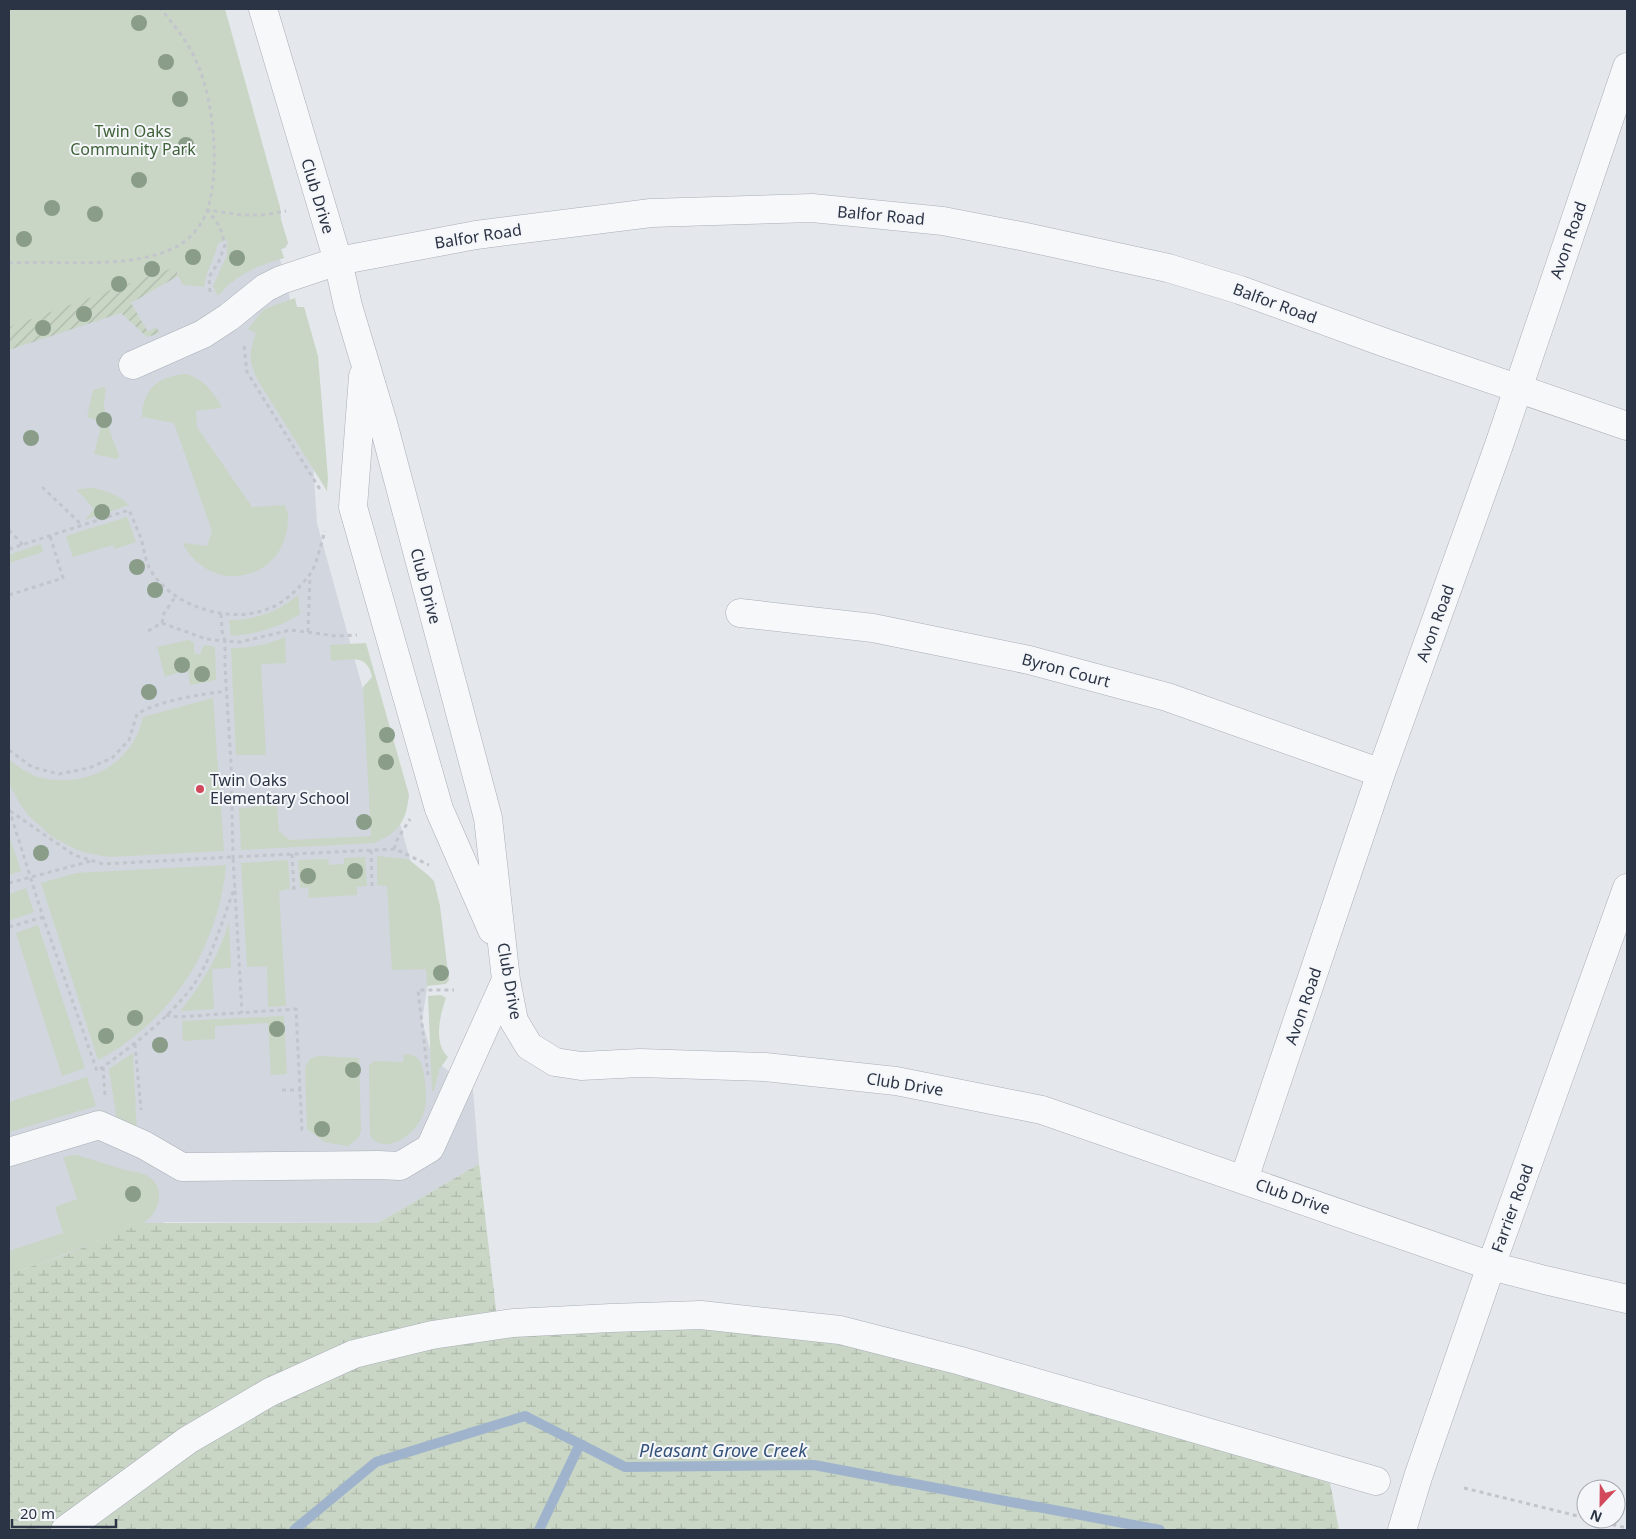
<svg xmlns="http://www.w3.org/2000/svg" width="1636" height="1539" viewBox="0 0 1636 1539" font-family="'Noto Sans',sans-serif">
<defs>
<pattern id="wetland-marsh" width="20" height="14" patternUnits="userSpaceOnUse" patternTransform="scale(1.25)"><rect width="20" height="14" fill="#c9d6c5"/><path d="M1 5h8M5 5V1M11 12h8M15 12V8" fill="none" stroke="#adb8ab"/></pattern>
<pattern id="garden-furrows" width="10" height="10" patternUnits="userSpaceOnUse" patternTransform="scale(1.25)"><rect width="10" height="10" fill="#c9d6c5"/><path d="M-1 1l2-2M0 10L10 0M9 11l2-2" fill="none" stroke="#adb8ab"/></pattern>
</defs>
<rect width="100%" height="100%" fill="#e4e7ec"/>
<!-- built -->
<path fill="#d2d6de" d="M 281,220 L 288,243 L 285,248 L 281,249 L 284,258 L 280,259 L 307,367 L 317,523 L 419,892 L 430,969 L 422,1021 L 433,1059 L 473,1090 L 479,1164 L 378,1223 L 165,1222 L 9,1274 L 9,315 Z"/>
<!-- green -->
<path fill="#c9d6c5" d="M 9,9 L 225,9 L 280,207 L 281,220 L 288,243 L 285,248 L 281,249 L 284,258 C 258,265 235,275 218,296 L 213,286 L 227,255 L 227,240 L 218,243 C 215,258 206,271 204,287 L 183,285 L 178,276 L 178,272 L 9,333 Z
M 295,298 L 297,307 L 304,307 L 305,310 L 318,356 L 328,478 L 327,491 L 260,384 C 249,364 248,355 256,333 L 248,329 L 264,309 Z
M 186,374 C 203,379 211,389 220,404 L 221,407 L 220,408 L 196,411 L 197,427 L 252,507 L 285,505 C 286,510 289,515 288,520 C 286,580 214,597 184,546 L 184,543 L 207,546 L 212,531 L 174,423 L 142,417 C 143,389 158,376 186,374 Z
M 103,387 L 105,387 C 106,393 104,398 104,404 C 105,422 113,439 119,456 L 117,459 L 94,454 L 102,422 L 87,417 L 93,390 Z
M 93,488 C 107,491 119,495 129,505 L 85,520 L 94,509 L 77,490 L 79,489 Z
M 127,517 L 136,542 L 115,549 L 113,545 L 73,557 L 66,536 Z
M 41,544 L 43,552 L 9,563 L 9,555 Z
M 298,595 L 300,614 C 278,628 256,634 231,636 L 229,620 C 256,620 278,612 298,595 Z
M 285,637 L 286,663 L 261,664 L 266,755 L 236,755 L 231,648 C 250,648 267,645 285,637 Z
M 188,640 L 194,643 L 194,653 L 200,655 L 204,645 L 215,647 L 216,680 L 190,685 L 188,669 L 165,677 L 157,647 Z
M 366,643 L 409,795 C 406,822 399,832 374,843 L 241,850 L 239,808 L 277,805 L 279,831 L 289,840 L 371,836 L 363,687 L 372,677 C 367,653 351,660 331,661 L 330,645 Z
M 213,698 L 224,851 L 110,857 L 86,853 L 73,848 L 51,836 L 28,815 L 20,804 L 9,784 L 9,760 C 17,765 25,772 35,776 C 82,791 133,766 143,717 Z
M 9,835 L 21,871 L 9,875 Z
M 377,856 L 408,859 L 428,875 L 434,881 L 440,906 L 449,980 L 446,984 L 427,986 L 426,969 L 392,970 L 387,886 L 377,885 Z
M 365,857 L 367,886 L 357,887 L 357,895 L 308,898 L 309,887 L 300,888 L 298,860 L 328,859 L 329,865 L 344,864 L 344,858 Z
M 288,860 L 290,889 L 279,891 L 286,1006 L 268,1007 L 267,966 L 247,967 L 241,863 Z
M 226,865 C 219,946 172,1021 98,1060 L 41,883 L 76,873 Z
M 26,888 L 34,912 L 9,921 L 9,894 Z
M 229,922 L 231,968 L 212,969 L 214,1009 L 180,1011 C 202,985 219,955 229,922 Z
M 38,925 L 85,1068 L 62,1076 L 16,933 Z
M 441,995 L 446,998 C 440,1015 433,1043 448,1057 L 439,1070 L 434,1091 L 432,1091 L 428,996 Z
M 284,1016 L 287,1074 L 271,1075 L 268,1023 L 215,1026 L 215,1039 L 183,1041 L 182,1021 Z
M 133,1053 L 137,1135 L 119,1133 L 109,1069 Z
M 404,1054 C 410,1055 414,1054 418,1059 C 426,1066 428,1103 424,1112 C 418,1131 388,1158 370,1136 L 369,1065 L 375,1061 L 403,1062 Z
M 318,1056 L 359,1058 L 361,1130 L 359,1137 L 348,1146 L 324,1142 L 307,1129 L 305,1067 L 310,1059 Z
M 87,1077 L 96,1106 L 9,1132 L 9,1102 Z
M 76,1155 L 129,1171 C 139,1172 151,1175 156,1184 C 163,1195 157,1214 146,1221 C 137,1228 124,1231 114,1235 C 79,1249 45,1262 9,1274 L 9,1251 L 63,1233 L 55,1207 L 77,1199 L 63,1157 Z"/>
<!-- wetland -->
<path fill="url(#wetland-marsh)" d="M 479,1164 L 499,1335 L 629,1330 L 730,1328 L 903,1354 L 1330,1483 L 1339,1530 L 9,1530 L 9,1274 L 65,1255 L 143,1223 L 378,1223 Z"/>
<!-- garden -->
<path fill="url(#garden-furrows)" d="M 172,268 L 176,269 L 178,276 L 131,303 L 148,332 L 156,327 L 160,333 L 147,337 L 121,313 L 9,350 L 9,327 Z"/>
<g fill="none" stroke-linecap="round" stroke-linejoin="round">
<!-- stream -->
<path stroke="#9fb4cc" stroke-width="10" d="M 294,1530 L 376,1462 L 525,1416 L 625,1467 L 814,1465 L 1160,1530
M 539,1530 L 580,1444"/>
<!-- minor casing -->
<g stroke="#a9aeb7" stroke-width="29">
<path id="minor" d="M 263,9 L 338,261 L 348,306 L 383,423 L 488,818 L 506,980 L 514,1021 L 529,1046 L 555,1062 L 581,1066 L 640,1063 L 765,1067 L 896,1081 L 1042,1110 L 1491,1266 L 1545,1280 L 1627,1299
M 133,365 L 203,334 L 229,317 L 265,288 L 281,280 L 338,261 L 476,235 L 651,213 L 812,208 L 943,221 L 1021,236 L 1168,268 L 1240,290 L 1383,342 L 1627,426
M 363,376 L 353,507 L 439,809 L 492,930
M 740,613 L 873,628 L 1029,660 L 1167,697 L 1381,773
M 9,1152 L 99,1125 L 144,1145 L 182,1167 L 378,1165 L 400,1166 L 430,1148 L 506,980
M 1244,1179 L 1381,773 L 1499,445 L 1627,67
M 65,1530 L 188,1440 L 270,1392 L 354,1354 L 432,1335 L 513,1323 L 611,1318 L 701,1315 L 840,1330 L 961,1361 L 1376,1481
M 1402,1530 L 1418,1477 L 1491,1266 L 1627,888"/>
</g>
<!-- path -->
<path stroke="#c2c5cb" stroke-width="3" stroke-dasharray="4 4" stroke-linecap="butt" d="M 9,263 C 60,260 137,271 181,244 C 193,236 204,222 208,208 C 220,168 214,101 197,63 C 189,43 174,25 161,9
M 210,292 L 209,277 L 219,261 L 225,245 L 220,227 L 208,210 L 242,215 L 263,215 L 286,211
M 244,346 L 247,372 L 321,491
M 42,487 L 82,525
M 9,530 L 23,545
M 9,549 L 129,510 C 133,519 137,529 141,538 C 144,549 145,561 151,571 C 175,610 241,628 280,603 C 291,596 302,585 310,574 C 317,565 321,543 325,531
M 9,595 L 63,578 L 50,536
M 221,614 L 222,631 L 225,641 L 240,642 L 291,630 L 336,636 L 357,635
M 162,623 L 164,613 L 176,596
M 148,631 L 162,623 L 206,639 L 225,641 L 225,667 L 231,763 L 233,857 L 395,849 L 429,865
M 308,632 L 310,576
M 9,750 L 32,767 L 59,774 L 89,768 L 112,758 L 129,740 L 137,714 C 161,700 198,695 226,691
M 9,809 L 43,917 L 97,1071 C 130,1048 163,1023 189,991 C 211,964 222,920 235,887
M 10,811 L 74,855 L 103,864 L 233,857 L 242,1013
M 394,849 L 397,840 L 410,819
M 371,850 L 372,886
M 292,854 L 294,890
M 9,883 L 91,861
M 9,927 L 43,917
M 166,1015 L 178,1017 L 296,1009 L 302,1130 L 304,1133
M 135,1044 L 141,1110
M 103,1067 L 105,1095
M 428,1075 L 418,990 L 454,990
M 282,1090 L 301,1090
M 1464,1488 L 1586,1518
M 1589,1519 L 1627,1528"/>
<!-- minor -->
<use href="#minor" stroke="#f7f8fa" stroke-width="28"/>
</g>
<!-- trees -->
<g fill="#899d89">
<circle cx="139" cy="23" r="8"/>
<circle cx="166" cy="62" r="8"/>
<circle cx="180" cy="99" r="8"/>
<circle cx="186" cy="145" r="8"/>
<circle cx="139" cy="180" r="8"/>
<circle cx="52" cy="208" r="8"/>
<circle cx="95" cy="214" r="8"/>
<circle cx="24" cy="239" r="8"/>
<circle cx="193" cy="257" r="8"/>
<circle cx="237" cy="258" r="8"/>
<circle cx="152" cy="269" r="8"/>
<circle cx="119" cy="284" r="8"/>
<circle cx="84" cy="314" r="8"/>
<circle cx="43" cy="328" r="8"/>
<circle cx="104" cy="420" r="8"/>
<circle cx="31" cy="438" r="8"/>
<circle cx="102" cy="512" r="8"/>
<circle cx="137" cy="567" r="8"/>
<circle cx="155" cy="590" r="8"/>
<circle cx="182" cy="665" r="8"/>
<circle cx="202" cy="674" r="8"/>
<circle cx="149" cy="692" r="8"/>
<circle cx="387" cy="735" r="8"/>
<circle cx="386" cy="762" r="8"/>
<circle cx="364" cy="822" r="8"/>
<circle cx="41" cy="853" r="8"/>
<circle cx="355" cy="871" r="8"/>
<circle cx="308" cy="876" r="8"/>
<circle cx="441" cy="973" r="8"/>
<circle cx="135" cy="1018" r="8"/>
<circle cx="277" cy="1029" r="8"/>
<circle cx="106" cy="1036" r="8"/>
<circle cx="160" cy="1045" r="8"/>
<circle cx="353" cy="1070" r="8"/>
<circle cx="322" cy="1129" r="8"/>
<circle cx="133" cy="1194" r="8"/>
</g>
<!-- markers -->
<circle fill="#d1495b" stroke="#f4f6f9" stroke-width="2" cx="200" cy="789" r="5"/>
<g text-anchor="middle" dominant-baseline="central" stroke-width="4" stroke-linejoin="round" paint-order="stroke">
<!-- park labels -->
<g font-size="16" fill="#3f6138" stroke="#f4f6f9">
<text x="133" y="131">Twin Oaks<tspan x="133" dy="18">Community Park</tspan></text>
</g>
<!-- street labels -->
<g font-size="16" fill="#2b3445" stroke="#f4f6f9">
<text transform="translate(318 196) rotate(73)">Club Drive</text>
<text transform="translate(881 215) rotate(5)">Balfor Road</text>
<text transform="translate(478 236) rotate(-9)">Balfor Road</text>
<text transform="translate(1568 240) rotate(-71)">Avon Road</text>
<text transform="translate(1275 303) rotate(20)">Balfor Road</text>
<text transform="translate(426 586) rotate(75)">Club Drive</text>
<text transform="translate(1435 623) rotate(-70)">Avon Road</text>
<text transform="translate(1066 670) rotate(15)">Byron Court</text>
<text transform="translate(510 981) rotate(80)">Club Drive</text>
<text transform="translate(1303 1006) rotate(-71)">Avon Road</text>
<text transform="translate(905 1084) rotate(9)">Club Drive</text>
<text transform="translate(1293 1196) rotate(19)">Club Drive</text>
<text transform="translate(1512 1208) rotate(-70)">Farrier Road</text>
</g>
<!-- poi labels -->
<g font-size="16" fill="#2b3445" stroke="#f4f6f9" text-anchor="start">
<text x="210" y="780">Twin Oaks<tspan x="210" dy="18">Elementary School</tspan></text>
</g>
<!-- water labels -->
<g font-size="18" font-style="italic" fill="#34527a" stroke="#f4f6f9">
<text x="723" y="1450">Pleasant Grove Creek</text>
</g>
</g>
<!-- border -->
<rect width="1636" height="1539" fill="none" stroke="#2b3445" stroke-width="20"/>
<!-- north arrow -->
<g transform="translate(1601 1504) rotate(202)"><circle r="24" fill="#f4f6f9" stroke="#a4a8b1"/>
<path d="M0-4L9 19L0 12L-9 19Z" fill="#d1495b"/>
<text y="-8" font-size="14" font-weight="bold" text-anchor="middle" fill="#2b3445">N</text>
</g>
<!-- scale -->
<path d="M12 1519v8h104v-8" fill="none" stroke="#2b3445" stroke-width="2.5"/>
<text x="20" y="1519" font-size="15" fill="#2b3445" stroke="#f4f6f9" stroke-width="4" paint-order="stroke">20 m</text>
</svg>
